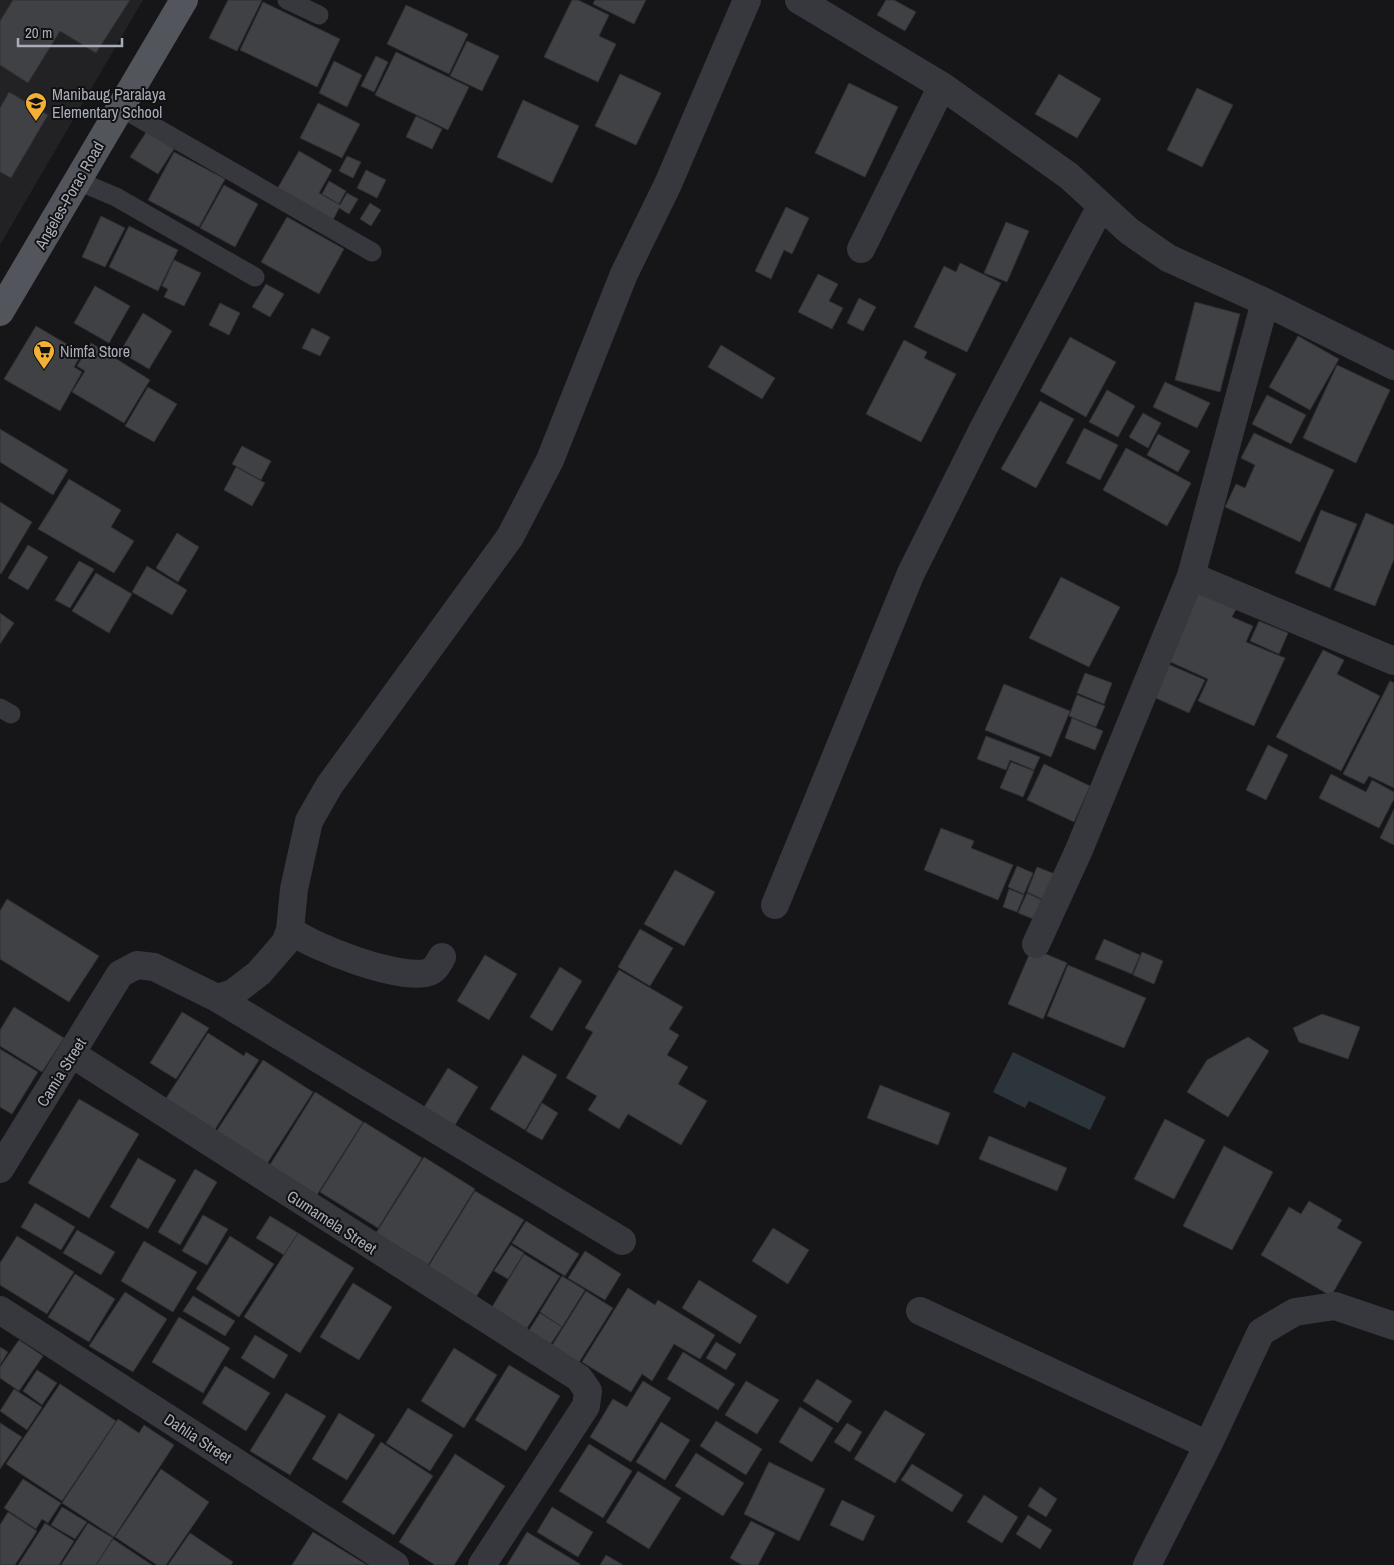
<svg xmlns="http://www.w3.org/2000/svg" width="1394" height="1565" viewBox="0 0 1394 1565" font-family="'Archivo Narrow',sans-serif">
<rect width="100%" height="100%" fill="#161618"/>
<!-- built -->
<path fill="#222225" d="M 0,0 L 143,0 L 0,245 Z"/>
<!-- water -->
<path fill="#2c353c" d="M 1013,1052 L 1106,1097 L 1090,1130 L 1029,1101 L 1025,1108 L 993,1092 Z"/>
<!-- building -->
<path fill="#404145" stroke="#303034" d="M 13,0 L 130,0 L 96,53 L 60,31 L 28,83 L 0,65 L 0,21 Z
M 228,0 L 262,0 L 237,51 L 209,38 Z
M 572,0 L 578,0 L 609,15 L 599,36 L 616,44 L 598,82 L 544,57 Z
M 595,0 L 646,0 L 634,24 L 593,4 Z
M 886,0 L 894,0 L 916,12 L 905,31 L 877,15 Z
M 263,2 L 340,39 L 317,87 L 240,50 Z
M 406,5 L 468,34 L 449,74 L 387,44 Z
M 467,41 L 499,56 L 482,91 L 450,76 Z
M 396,52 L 469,87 L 448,130 L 375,95 Z
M 376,56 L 388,62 L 374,92 L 361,86 Z
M 334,61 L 362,75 L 347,107 L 319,93 Z
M 620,74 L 661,93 L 636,145 L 595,126 Z
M 1059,74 L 1101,99 L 1077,138 L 1035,114 Z
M 849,83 L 898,107 L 865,177 L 815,153 Z
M 1197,88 L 1233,105 L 1202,167 L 1167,150 Z
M 9,92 L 48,115 L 11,178 L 0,172 L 0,108 Z
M 523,100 L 579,126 L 552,183 L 497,157 Z
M 318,103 L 360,124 L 342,158 L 300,138 Z
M 416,116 L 442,129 L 432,149 L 406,137 Z
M 147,131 L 174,149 L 158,174 L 130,157 Z
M 299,151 L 332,170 L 319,193 L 340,205 L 347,193 L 358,199 L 349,214 L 339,208 L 332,222 L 276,191 Z
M 174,152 L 225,179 L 199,227 L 148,200 Z
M 347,156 L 361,162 L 353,178 L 339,171 Z
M 366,170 L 386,180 L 377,198 L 357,188 Z
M 329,181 L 346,191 L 339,204 L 322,194 Z
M 224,185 L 258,204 L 235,247 L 200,228 Z
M 370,203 L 381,210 L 371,226 L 360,219 Z
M 786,207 L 809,218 L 792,254 L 784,250 L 771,279 L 755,271 Z
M 101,216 L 125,228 L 105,267 L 82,257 Z
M 287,217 L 344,249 L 319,294 L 261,262 Z
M 1006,222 L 1029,231 L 1007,282 L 984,273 Z
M 129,226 L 178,250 L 158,291 L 109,267 Z
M 174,260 L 201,273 L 184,306 L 164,297 L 168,289 L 162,286 Z
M 960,263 L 1001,283 L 967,352 L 914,327 L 944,266 L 956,272 Z
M 818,274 L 838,284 L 829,301 L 843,308 L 832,329 L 798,312 Z
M 266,284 L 284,294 L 270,317 L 252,307 Z
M 95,286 L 130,306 L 109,343 L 74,323 Z
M 859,298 L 876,307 L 863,331 L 847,323 Z
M 1195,302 L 1240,314 L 1220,392 L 1175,380 Z
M 220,303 L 240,313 L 229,335 L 209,325 Z
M 143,313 L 172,331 L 149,369 L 120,352 Z
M 36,326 L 82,353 L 74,367 L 82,372 L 60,411 L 4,379 Z
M 312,328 L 330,337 L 320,356 L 302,348 Z
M 1298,336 L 1339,359 L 1310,410 L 1269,387 Z
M 1070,337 L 1116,362 L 1086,417 L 1040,391 Z
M 904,340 L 927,352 L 924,358 L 956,374 L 921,442 L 866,414 Z
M 91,343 L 150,380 L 124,423 L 72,392 L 85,371 L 77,366 Z
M 721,345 L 775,378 L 762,399 L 708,367 Z
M 1337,365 L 1390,390 L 1356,463 L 1303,438 Z
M 1165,382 L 1210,403 L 1197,428 L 1153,407 Z
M 148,387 L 177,404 L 154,442 L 125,426 Z
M 1107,390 L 1135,406 L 1118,437 L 1089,422 Z
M 1267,395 L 1306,415 L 1291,444 L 1252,424 Z
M 1040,401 L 1074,419 L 1036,488 L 1001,469 Z
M 1143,413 L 1161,423 L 1148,448 L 1129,437 Z
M 1084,428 L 1118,445 L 1100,480 L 1066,463 Z
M 0,429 L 68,470 L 53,495 L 0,462 Z
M 1254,433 L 1334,470 L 1300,542 L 1225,507 L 1236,484 L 1245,488 L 1255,465 L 1241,458 Z
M 1158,434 L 1190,451 L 1178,472 L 1147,455 Z
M 242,446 L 271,461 L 261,480 L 232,464 Z
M 1126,448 L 1191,483 L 1167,526 L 1103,490 Z
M 236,467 L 265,483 L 252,506 L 224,490 Z
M 69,479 L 121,510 L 111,527 L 134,541 L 114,573 L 38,529 Z
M 0,502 L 32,522 L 1,574 L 0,573 Z
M 1321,510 L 1357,524 L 1330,588 L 1295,573 Z
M 1366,513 L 1394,525 L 1394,559 L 1375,606 L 1334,590 Z
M 177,533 L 199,547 L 178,582 L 156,568 Z
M 28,545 L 48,557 L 28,590 L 8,578 Z
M 79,561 L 94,569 L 70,608 L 55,600 Z
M 147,566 L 187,590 L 172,615 L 132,592 Z
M 96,573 L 132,594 L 109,633 L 72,611 Z
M 1061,577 L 1120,607 L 1089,667 L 1029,638 Z
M 1195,590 L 1236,609 L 1232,617 L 1253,626 L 1246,642 L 1285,658 L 1254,726 L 1198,701 L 1208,679 L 1164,659 Z
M 0,613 L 14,623 L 0,644 Z
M 1259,621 L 1288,633 L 1279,654 L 1250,641 Z
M 1323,650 L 1344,660 L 1337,674 L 1380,696 L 1341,771 L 1276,737 Z
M 1163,662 L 1205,680 L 1189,713 L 1149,695 Z
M 1085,673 L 1112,683 L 1104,704 L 1077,693 Z
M 1390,681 L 1394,683 L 1394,788 L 1369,776 L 1364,784 L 1343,774 Z
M 1004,684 L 1070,711 L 1051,757 L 985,730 Z
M 1077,695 L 1105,706 L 1096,727 L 1069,716 Z
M 1072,718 L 1103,731 L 1095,750 L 1065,738 Z
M 986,736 L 1040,757 L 1034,770 L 1010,760 L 1006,770 L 977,759 Z
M 1268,745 L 1288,755 L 1266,800 L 1246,790 Z
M 1011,762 L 1034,771 L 1023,797 L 1000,788 Z
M 1044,764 L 1090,786 L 1074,822 L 1027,800 Z
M 1331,774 L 1366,792 L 1372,780 L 1394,792 L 1394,799 L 1379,828 L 1319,798 Z
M 1394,809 L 1394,845 L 1380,838 Z
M 941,828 L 974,841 L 971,848 L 1013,865 L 998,900 L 924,870 Z
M 1017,866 L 1033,873 L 1024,894 L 1008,887 Z
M 1037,867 L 1055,874 L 1044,900 L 1027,892 Z
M 675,870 L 715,892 L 684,946 L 644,924 Z
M 1009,889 L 1024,895 L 1017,912 L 1003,907 Z
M 1027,893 L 1044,901 L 1036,920 L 1018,913 Z
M 7,899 L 99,956 L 69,1002 L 0,959 L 0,911 Z
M 640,929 L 673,948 L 650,986 L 618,967 Z
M 1104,939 L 1140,955 L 1132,974 L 1095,959 Z
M 1032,948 L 1067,963 L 1043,1019 L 1008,1004 Z
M 1142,952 L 1163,961 L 1154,984 L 1133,975 Z
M 485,955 L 517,974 L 489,1020 L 457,1001 Z
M 1068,965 L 1146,998 L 1124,1048 L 1047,1016 Z
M 560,967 L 582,981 L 552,1031 L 530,1017 Z
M 619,970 L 683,1007 L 669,1029 L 679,1035 L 667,1055 L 688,1067 L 678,1084 L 707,1101 L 681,1145 L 628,1114 L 619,1129 L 588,1110 L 597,1096 L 566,1078 L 593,1032 L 585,1028 Z
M 14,1007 L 64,1038 L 42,1072 L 0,1046 L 0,1030 Z
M 182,1012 L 209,1028 L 176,1079 L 150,1063 Z
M 1322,1014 L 1360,1027 L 1348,1059 L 1299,1042 L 1293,1028 Z
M 208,1033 L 244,1056 L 246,1052 L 259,1060 L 212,1134 L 163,1103 Z
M 1248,1037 L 1269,1051 L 1228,1117 L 1187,1092 L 1207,1060 Z
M 0,1049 L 38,1072 L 12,1114 L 0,1107 Z
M 523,1055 L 557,1075 L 525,1130 L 490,1109 Z
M 263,1060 L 313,1092 L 263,1170 L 212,1138 Z
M 448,1068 L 478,1087 L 452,1130 L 421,1112 Z
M 880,1085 L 950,1113 L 938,1145 L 867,1118 Z
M 315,1092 L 363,1122 L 315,1198 L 268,1168 Z
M 79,1099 L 139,1134 L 89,1218 L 28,1183 Z
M 542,1103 L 558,1113 L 542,1140 L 526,1131 Z
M 1165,1119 L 1205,1140 L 1174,1199 L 1134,1179 Z
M 364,1122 L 422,1158 L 378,1228 L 320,1192 Z
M 989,1136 L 1067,1168 L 1057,1191 L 979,1159 Z
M 1224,1146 L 1273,1172 L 1232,1250 L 1183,1226 Z
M 424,1157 L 475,1189 L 428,1265 L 376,1233 Z
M 138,1158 L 176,1180 L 148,1229 L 110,1207 Z
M 195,1169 L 217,1182 L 180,1245 L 158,1232 Z
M 475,1191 L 524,1220 L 476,1297 L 428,1267 Z
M 1309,1201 L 1342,1220 L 1337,1228 L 1362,1242 L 1331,1296 L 1261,1255 L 1289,1207 L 1301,1214 Z
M 35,1203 L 75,1227 L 61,1250 L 21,1227 Z
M 203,1215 L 228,1229 L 207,1265 L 182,1251 Z
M 270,1216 L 298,1233 L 284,1255 L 256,1238 Z
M 526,1221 L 579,1254 L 565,1276 L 512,1243 Z
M 773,1228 L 809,1250 L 788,1284 L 752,1261 Z
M 77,1230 L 115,1252 L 101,1275 L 63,1253 Z
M 298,1233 L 354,1268 L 300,1353 L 244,1317 Z
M 17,1236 L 74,1272 L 47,1314 L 0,1285 L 0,1263 Z
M 230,1236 L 274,1264 L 239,1317 L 196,1289 Z
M 144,1241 L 197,1272 L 173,1312 L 121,1281 Z
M 511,1245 L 524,1253 L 508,1279 L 494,1271 Z
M 585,1251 L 621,1274 L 605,1300 L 568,1278 Z
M 524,1254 L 560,1276 L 524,1333 L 489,1312 Z
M 75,1274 L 115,1299 L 89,1342 L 48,1317 Z
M 562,1276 L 585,1290 L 562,1327 L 540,1312 Z
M 699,1280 L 757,1316 L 740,1344 L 682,1308 Z
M 353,1283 L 392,1307 L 359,1360 L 320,1337 Z
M 628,1288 L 655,1305 L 658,1300 L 715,1335 L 700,1359 L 674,1344 L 652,1381 L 642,1374 L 631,1392 L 582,1362 Z
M 586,1291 L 613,1308 L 578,1364 L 551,1347 Z
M 125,1292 L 167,1319 L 133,1372 L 89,1346 Z
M 193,1296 L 235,1321 L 225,1336 L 183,1311 Z
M 540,1313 L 562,1327 L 548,1348 L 526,1335 Z
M 179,1317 L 230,1348 L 203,1393 L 152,1362 Z
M 255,1335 L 288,1355 L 274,1379 L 241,1358 Z
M 19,1340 L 43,1356 L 19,1391 L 0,1378 L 0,1367 Z
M 716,1342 L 736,1354 L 726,1370 L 706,1358 Z
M 0,1347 L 8,1352 L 0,1365 Z
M 454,1348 L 497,1375 L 464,1428 L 421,1401 Z
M 683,1352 L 735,1384 L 718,1410 L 667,1379 Z
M 509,1365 L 560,1396 L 526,1451 L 475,1420 Z
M 225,1366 L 270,1393 L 246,1431 L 202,1403 Z
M 37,1370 L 57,1383 L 42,1405 L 23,1391 Z
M 817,1379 L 852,1401 L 838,1423 L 803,1401 Z
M 643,1381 L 671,1398 L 631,1462 L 590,1437 L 613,1399 L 627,1407 Z
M 746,1381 L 779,1400 L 757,1434 L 725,1415 Z
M 60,1384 L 116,1421 L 62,1501 L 6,1464 Z
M 14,1389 L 42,1407 L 27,1430 L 0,1411 Z
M 286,1393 L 326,1416 L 290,1475 L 250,1451 Z
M 800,1407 L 833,1428 L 812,1462 L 779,1442 Z
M 408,1408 L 453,1435 L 430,1471 L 386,1443 Z
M 885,1410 L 925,1434 L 895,1483 L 854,1459 Z
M 339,1413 L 375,1435 L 347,1480 L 312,1459 Z
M 118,1419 L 139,1433 L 144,1425 L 174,1445 L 114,1537 L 62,1503 Z
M 716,1421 L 762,1449 L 746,1475 L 700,1446 Z
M 661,1422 L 690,1440 L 665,1480 L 636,1462 Z
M 0,1423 L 22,1437 L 0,1469 Z
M 847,1423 L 862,1432 L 850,1452 L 834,1442 Z
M 381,1442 L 433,1476 L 394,1535 L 342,1502 Z
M 589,1444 L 632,1471 L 603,1518 L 559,1491 Z
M 696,1453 L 744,1483 L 723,1516 L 675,1486 Z
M 455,1454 L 505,1486 L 454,1565 L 435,1565 L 399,1542 Z
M 769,1462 L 825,1489 L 799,1541 L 744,1514 Z
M 912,1464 L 963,1495 L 952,1512 L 901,1480 Z
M 161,1469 L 209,1502 L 166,1565 L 157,1565 L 115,1537 Z
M 638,1471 L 681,1498 L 649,1549 L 606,1522 Z
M 23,1479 L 61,1503 L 48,1523 L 42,1519 L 36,1529 L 4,1508 Z
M 1040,1487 L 1057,1499 L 1046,1517 L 1028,1506 Z
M 984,1495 L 1018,1517 L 1002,1543 L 967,1522 Z
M 842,1500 L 875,1516 L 863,1541 L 830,1525 Z
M 62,1507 L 87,1522 L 75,1539 L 51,1525 Z
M 552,1507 L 593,1532 L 578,1557 L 537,1532 Z
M 8,1512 L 37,1531 L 15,1565 L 0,1565 L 0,1525 Z
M 1028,1515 L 1052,1530 L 1040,1549 L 1016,1534 Z
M 751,1521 L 775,1533 L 758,1565 L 742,1565 L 730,1558 Z
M 45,1523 L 74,1541 L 59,1565 L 18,1565 Z
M 88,1523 L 113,1538 L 96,1565 L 61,1565 Z
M 313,1532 L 367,1565 L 292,1565 Z
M 527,1532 L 580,1564 L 580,1565 L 507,1565 Z
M 190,1533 L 233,1562 L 231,1565 L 168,1565 Z
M 113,1539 L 152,1565 L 96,1565 Z
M 606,1555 L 623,1565 L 600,1565 Z"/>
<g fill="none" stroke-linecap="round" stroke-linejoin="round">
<!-- service -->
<path stroke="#37383d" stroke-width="19" d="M 287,0 L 319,15
M 120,107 L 372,252
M 78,181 L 116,197 L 255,277
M 0,708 L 11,714"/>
<!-- minor -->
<path stroke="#37383d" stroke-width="28" d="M 799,0 L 942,86 L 1069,176 L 1129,231 L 1168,258 L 1265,302 L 1394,366
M 861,249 L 942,86
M 1191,576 L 1394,661
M 775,905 L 911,573 L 983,429 L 1101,206
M 290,930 C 314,948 396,979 426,973 C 435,971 438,964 442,957
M 1036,944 L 1079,850 L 1191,576 L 1265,302
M 217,998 L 233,993 L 259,973 L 285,943 L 290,930 L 294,889 L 309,821 L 329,786 L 510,537 L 550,460 L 624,274 L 668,184 L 747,0
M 72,1054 L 579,1378 L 588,1391 L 586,1406 L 482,1565
M 0,1169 L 120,974 L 137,965 L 154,967 L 217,998 L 622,1241
M 0,1310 L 395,1565
M 920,1311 L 1208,1445 L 1261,1332 L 1295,1312 L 1335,1306 L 1394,1326
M 1147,1565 L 1208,1445"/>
<!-- primary -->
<path stroke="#53555c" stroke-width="28" d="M 0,312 L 184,0"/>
</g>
<!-- icons -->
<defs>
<g id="school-pin" transform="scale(1.125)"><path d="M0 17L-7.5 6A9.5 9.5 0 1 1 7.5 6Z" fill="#f2b134" stroke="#111113"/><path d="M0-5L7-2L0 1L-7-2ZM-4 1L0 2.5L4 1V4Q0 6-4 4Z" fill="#111"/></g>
<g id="supermarket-pin" transform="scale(1.125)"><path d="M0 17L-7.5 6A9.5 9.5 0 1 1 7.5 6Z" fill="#f2b134" stroke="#111113"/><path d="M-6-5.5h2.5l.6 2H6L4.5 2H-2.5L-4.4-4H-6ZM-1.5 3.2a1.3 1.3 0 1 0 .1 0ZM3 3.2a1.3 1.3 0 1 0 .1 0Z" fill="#111"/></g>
</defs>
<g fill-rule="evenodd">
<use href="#school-pin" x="36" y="103"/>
<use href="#supermarket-pin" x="44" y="351"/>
</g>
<g text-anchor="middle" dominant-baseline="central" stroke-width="4" stroke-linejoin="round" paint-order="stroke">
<!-- poi labels -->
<g font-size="16" fill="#a8adb8" stroke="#111113" text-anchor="start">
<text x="52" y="94">Manibaug Paralaya<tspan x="52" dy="18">Elementary School</tspan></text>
<text x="60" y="351">Nimfa Store</text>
</g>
<!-- street labels -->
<g font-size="16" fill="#a8adb8" stroke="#111113">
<text transform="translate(69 195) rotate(-60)">Angeles-Porac Road</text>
<text transform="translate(61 1072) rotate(-58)">Camia Street</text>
<text transform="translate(332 1222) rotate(33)">Gumamela Street</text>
<text transform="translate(198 1438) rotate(33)">Dahlia Street</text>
</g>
</g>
<!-- scale -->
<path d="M18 38v8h104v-8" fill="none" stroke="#a8adb8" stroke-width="2.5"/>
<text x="25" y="38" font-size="15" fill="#a8adb8" stroke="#111113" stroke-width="4" paint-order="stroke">20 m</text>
</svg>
